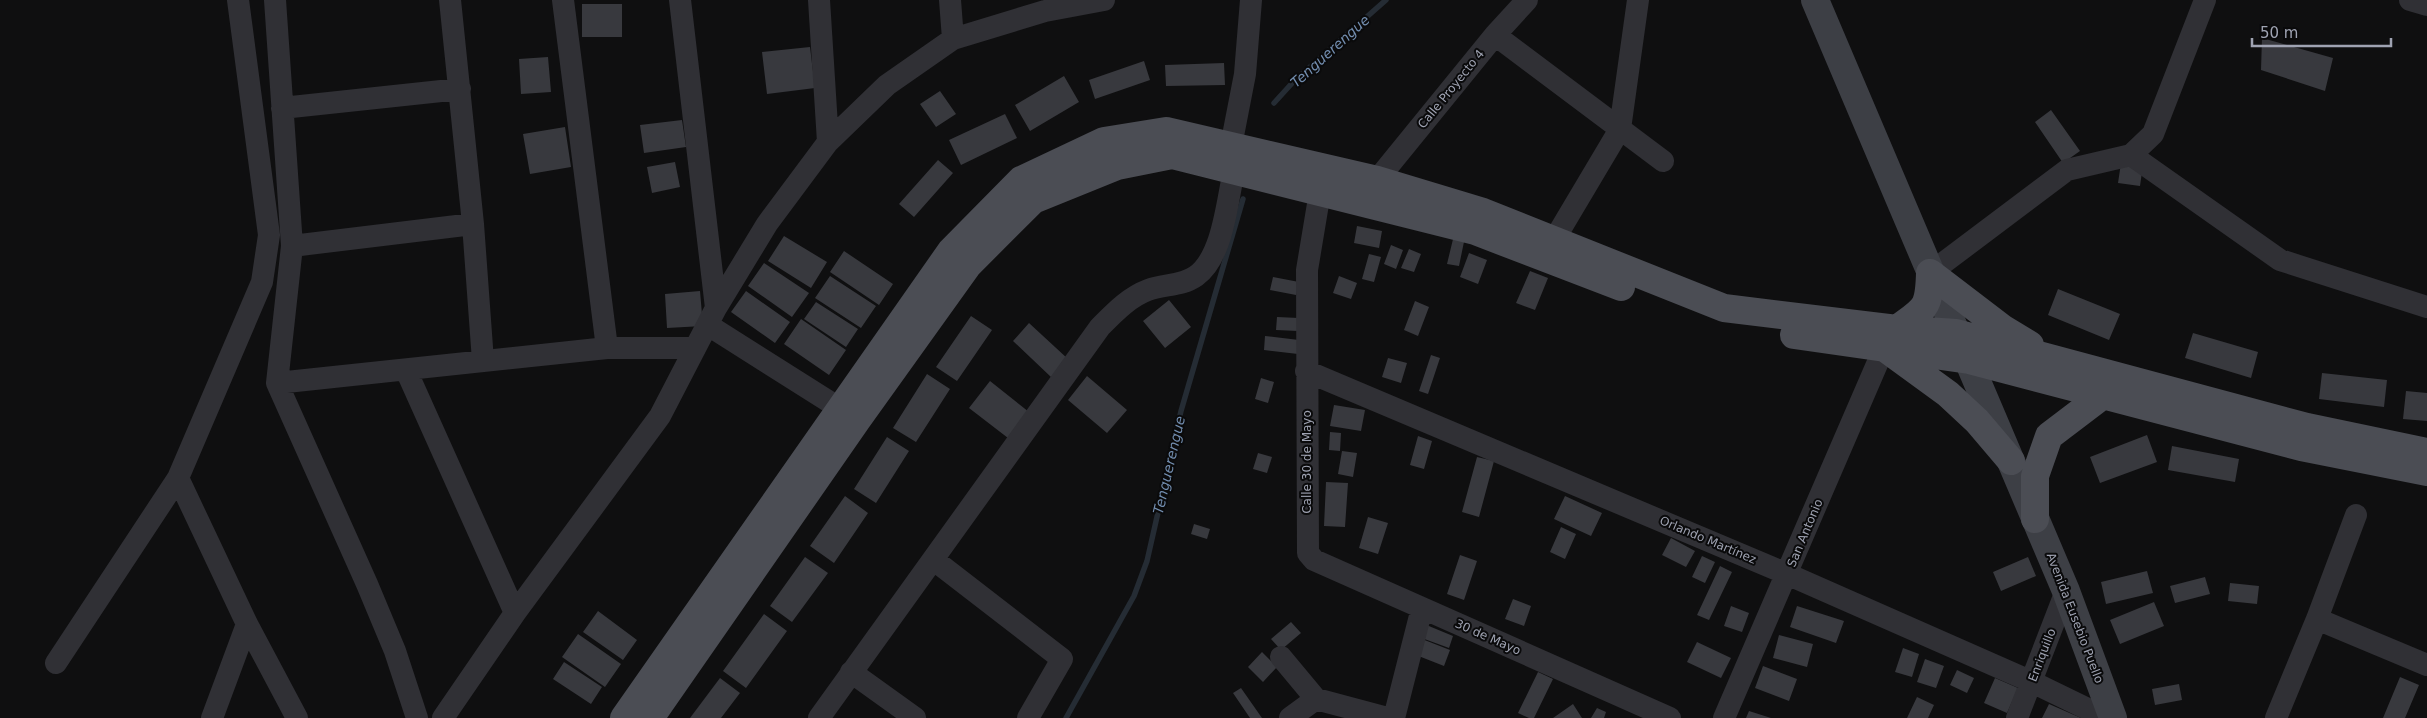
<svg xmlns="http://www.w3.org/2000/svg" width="2427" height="718" viewBox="0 0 2427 718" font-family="'DejaVu Sans',sans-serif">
<rect width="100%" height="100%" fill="#0f0f10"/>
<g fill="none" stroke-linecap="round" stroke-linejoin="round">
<!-- stream -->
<path stroke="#252c34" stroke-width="5.5" d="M 1274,103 L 1294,81 L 1386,0
M 1066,718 L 1134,596 L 1147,561 L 1181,411 L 1243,199"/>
</g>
<!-- building -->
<path fill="#38393e" d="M 582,4 L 622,4 L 622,37 L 582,37 Z
M 2262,38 L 2333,58 L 2325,91 L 2261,70 Z
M 810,47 L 815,88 L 767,94 L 762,52 Z
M 548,57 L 551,92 L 521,94 L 519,59 Z
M 1144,61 L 1150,80 L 1095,99 L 1089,80 Z
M 1224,63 L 1225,85 L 1166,86 L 1165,65 Z
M 1064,76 L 1079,102 L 1030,131 L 1015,105 Z
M 940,91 L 956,114 L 936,127 L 920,104 Z
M 2051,110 L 2080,151 L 2063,163 L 2035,122 Z
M 1005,114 L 1017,138 L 961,165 L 949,140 Z
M 682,120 L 686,147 L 644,153 L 640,125 Z
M 565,127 L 571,167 L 530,174 L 523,134 Z
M 938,160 L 953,173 L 914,217 L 899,204 Z
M 675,162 L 680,187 L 652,193 L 647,167 Z
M 2121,163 L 2143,165 L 2140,186 L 2118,183 Z
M 1357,226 L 1382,231 L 1379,248 L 1354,243 Z
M 1454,235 L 1465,237 L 1459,266 L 1447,264 Z
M 784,236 L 827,262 L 811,288 L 768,261 Z
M 1391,245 L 1403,250 L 1396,269 L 1384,264 Z
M 1409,249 L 1421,254 L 1414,272 L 1401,268 Z
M 844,251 L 893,284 L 879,305 L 830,272 Z
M 1469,253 L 1487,260 L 1478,284 L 1460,277 Z
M 1369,254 L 1381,257 L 1374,282 L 1362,279 Z
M 764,263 L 809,293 L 792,317 L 748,286 Z
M 1530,271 L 1548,278 L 1535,310 L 1516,303 Z
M 830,276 L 876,306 L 861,328 L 815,298 Z
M 1339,276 L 1357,283 L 1351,299 L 1333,293 Z
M 1273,277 L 1299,282 L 1296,295 L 1270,290 Z
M 2058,289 L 2120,314 L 2109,340 L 2048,315 Z
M 700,291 L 703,326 L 667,328 L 665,294 Z
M 746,291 L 790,322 L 775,343 L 731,312 Z
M 1169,300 L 1191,327 L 1165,348 L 1143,321 Z
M 1415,301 L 1429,307 L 1418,336 L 1404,330 Z
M 816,302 L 858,329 L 846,347 L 804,319 Z
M 971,316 L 992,330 L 957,381 L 936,367 Z
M 1277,317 L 1299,318 L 1298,331 L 1276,330 Z
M 801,319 L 846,350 L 829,375 L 784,344 Z
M 1029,323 L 1068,359 L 1051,377 L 1013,341 Z
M 2193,333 L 2258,352 L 2251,378 L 2185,358 Z
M 1265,336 L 1299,340 L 1298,354 L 1264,350 Z
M 1431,355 L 1440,358 L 1428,394 L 1419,391 Z
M 1388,358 L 1407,363 L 1401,383 L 1382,377 Z
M 2322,373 L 2387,380 L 2384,407 L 2319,399 Z
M 927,374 L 950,389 L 916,442 L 893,428 Z
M 1087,376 L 1127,410 L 1107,433 L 1068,400 Z
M 1261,378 L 1274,382 L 1268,403 L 1255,399 Z
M 990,381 L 1029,412 L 1008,438 L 969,408 Z
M 2406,391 L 2427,393 L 2427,421 L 2403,419 Z
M 1334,405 L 1365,410 L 1361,431 L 1330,426 Z
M 1330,432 L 1341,433 L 1340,451 L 1329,450 Z
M 2147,435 L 2157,462 L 2100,483 L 2090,457 Z
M 1418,436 L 1432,441 L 1424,469 L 1410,465 Z
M 887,437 L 909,451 L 876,503 L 854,489 Z
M 2172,446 L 2239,459 L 2235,482 L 2168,470 Z
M 1342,451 L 1357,453 L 1353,477 L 1338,474 Z
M 1258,453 L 1272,457 L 1267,473 L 1253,469 Z
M 1477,457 L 1494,461 L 1479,517 L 1462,512 Z
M 1326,482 L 1348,483 L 1345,527 L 1324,526 Z
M 845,496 L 868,513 L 834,563 L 810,546 Z
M 1565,496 L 1602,513 L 1591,536 L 1554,519 Z
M 1368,517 L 1388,523 L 1378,554 L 1359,548 Z
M 1194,524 L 1210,529 L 1207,539 L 1191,534 Z
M 1561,527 L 1576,534 L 1565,559 L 1550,552 Z
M 1671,538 L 1695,551 L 1686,567 L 1662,555 Z
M 1460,555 L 1477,561 L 1464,600 L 1447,594 Z
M 1702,556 L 1715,562 L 1705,583 L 1692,577 Z
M 805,557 L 828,573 L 792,622 L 770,606 Z
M 2028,557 L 2036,576 L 2001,591 L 1993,572 Z
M 1720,566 L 1732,572 L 1709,620 L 1697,615 Z
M 2147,571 L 2153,593 L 2106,604 L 2101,582 Z
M 2205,577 L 2210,594 L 2175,603 L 2170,586 Z
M 2230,583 L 2259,586 L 2257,604 L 2228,601 Z
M 1513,599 L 1531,606 L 1524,626 L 1505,619 Z
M 2154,602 L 2164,626 L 2120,644 L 2110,620 Z
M 1731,606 L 1749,613 L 1742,632 L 1724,626 Z
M 1797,606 L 1844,621 L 1836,643 L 1790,627 Z
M 598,611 L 637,640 L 623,660 L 583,632 Z
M 764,614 L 787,631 L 746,688 L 723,671 Z
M 1291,622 L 1301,633 L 1281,650 L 1271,639 Z
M 1424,624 L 1453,636 L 1449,648 L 1419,637 Z
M 578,634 L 621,664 L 605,687 L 562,657 Z
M 1779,635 L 1813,644 L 1807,667 L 1773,658 Z
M 1422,639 L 1450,650 L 1444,666 L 1416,655 Z
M 1697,642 L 1731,658 L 1721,678 L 1687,662 Z
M 1903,648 L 1919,654 L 1912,677 L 1895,672 Z
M 1262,652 L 1277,667 L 1263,682 L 1248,667 Z
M 1925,659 L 1944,666 L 1936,688 L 1917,682 Z
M 564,662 L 602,687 L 591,704 L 553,679 Z
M 1763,666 L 1797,679 L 1789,701 L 1755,688 Z
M 1957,670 L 1974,678 L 1967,693 L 1950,685 Z
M 1538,672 L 1553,679 L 1534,718 L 1529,718 L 1518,713 Z
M 2400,677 L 2419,685 L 2405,718 L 2383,718 Z
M 720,678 L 740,693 L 721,718 L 690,718 Z
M 1995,678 L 2018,688 L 2007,713 L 1984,703 Z
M 2179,684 L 2182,700 L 2155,705 L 2152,689 Z
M 1241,688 L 1262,718 L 1250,718 L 1233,693 Z
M 1917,697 L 1934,705 L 1928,718 L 1907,718 Z
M 1573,704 L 1582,718 L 1553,718 Z
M 2049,704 L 2081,718 L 2042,718 Z
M 1597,708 L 1606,712 L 1604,718 L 1591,718 Z
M 1749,711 L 1771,718 L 1746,718 Z"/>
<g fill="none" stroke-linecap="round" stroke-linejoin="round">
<!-- street -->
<path stroke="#303035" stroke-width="22" d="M 238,0 L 269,235 L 262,282 L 178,478 L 247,624 L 297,718
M 275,0 L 292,246 L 277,383 L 367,584 L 395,651 L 417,718
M 450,0 L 473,224 L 483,361
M 563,0 L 607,348 L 694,348
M 680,0 L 716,308
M 819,0 L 828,142
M 950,0 L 953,39
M 2410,0 L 2427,5
M 1495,35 L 1663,161
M 282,108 L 460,89
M 1231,146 L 1245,74 L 1251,0
M 2131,155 L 2280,260 L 2427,307
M 1377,180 L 1495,35 L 1527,0
M 1320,192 L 1307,270 L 1308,553 L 1314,560 L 1670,718
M 1554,240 L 1620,129 L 1638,0
M 292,246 L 473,224
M 1930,273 L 2067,170 L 2131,155 L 2153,134 L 2205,0
M 708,325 L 855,418
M 406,370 L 515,613
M 1306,371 L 1787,574 L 2032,682 L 2106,718
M 277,383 L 607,348
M 934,560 L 1062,659 L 1028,718
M 2317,619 L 2427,665
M 1281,657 L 1316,699
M 56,663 L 178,478
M 851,672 L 915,718
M 212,718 L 247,624
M 443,718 L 515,613 L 660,416 L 716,308 L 767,224 L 828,142 L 887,85 L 953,39 L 1045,11 L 1104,0
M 819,718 L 1100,327 C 1114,313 1129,297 1148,290 C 1164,284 1182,286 1196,276 C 1223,257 1227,201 1234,171
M 1290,718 L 1316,699 L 1387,718
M 1394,718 L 1422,608
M 1724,718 L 1884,348
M 2017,718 L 2066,591
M 2276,718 L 2317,619 L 2356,515"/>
<!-- secondary -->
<path stroke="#3d3f45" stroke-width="28" d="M 1815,0 L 2066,591 L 2113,718"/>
<!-- primary -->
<path stroke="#4b4d54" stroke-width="28" d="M 1930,273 L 2002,328 L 2030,345
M 1897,329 C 1925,308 1929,310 1930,273
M 1794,335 L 1969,360 L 2301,447 L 2427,472
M 1889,351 L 1948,394 L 1977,421 L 2011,461
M 2035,519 L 2035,476 L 2049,436 L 2103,395
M 624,718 L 951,251 L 1021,180 L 1104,141 L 1166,131 L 1377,180 L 1483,212 L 1724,308 L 1897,329 L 1956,333 L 2307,427 L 2427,452
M 650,718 L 857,420 L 968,265 L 1033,200 L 1117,166 L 1172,155 L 1475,231 L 1621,287"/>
</g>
<g text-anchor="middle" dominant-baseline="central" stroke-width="4" stroke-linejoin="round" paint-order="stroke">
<!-- street labels -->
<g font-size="12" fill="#9fa3b2" stroke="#0a0a0b">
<text transform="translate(1451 89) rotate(-51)">Calle Proyecto 4</text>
<text transform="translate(1307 462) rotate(-90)">Calle 30 de Mayo</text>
<text transform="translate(1805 533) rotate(-67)">San Antonio</text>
<text transform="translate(1708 540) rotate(23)">Orlando Martínez</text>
<text transform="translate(2075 618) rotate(69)">Avenida Eusebio Puello</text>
<text transform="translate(1488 637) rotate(24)">30 de Mayo</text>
<text transform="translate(2042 655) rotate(-69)">Enriquillo</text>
</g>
<!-- water labels -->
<g font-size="14" font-style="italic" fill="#738eb0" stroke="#0a0a0b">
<text transform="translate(1330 51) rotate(-42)">Tenguerengue</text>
<text transform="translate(1169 465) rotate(-77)">Tenguerengue</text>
</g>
</g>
<!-- scale -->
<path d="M2252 38v8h139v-8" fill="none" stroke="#9fa3b2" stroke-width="2.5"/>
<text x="2260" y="38" font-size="15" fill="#9fa3b2" stroke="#0a0a0b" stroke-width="4" paint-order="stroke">50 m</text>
</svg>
